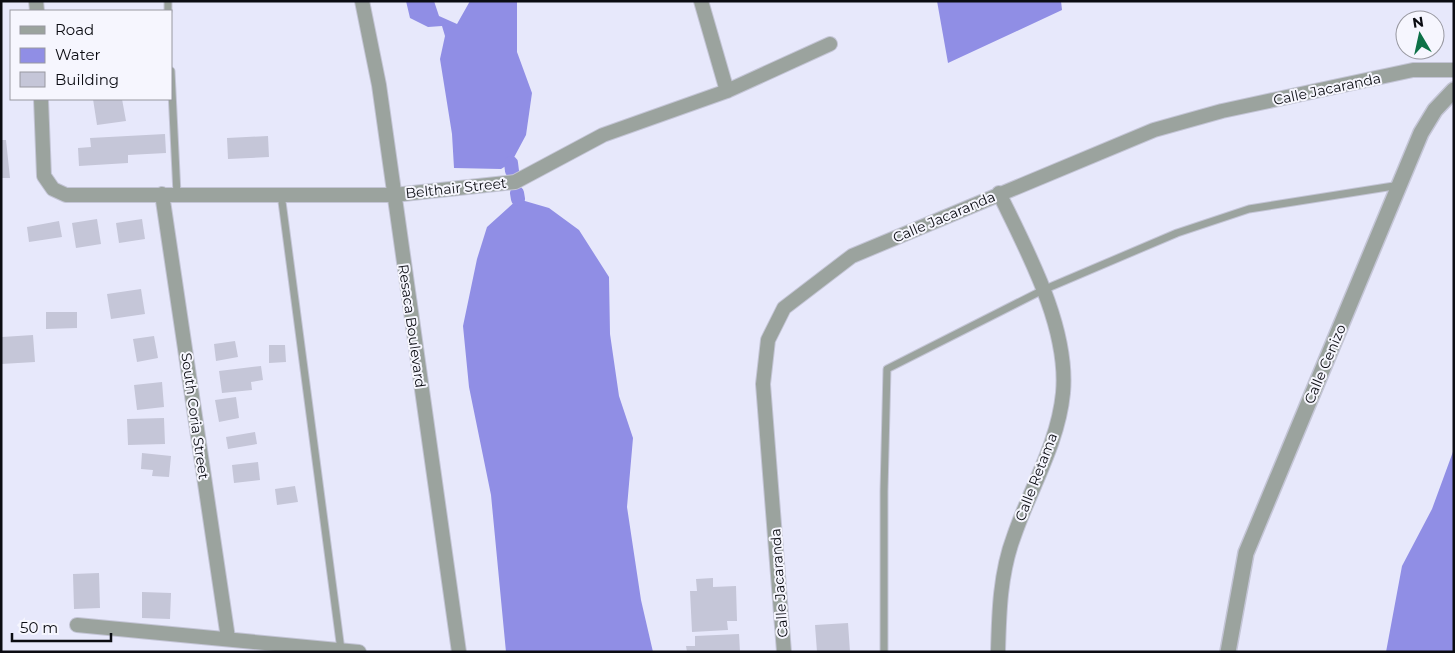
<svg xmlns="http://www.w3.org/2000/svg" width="1455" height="653" viewBox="0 0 1455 653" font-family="Montserrat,sans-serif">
<rect width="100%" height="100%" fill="#e7e8fb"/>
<!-- water -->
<path fill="#908ee5" d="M 406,1 L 434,1 L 439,16 L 457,24 L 470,1 L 517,1 L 517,52 L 532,93 L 526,135 L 511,163 L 501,169 L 454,168 L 452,134 L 440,59 L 445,36 L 442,26 L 428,27 L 410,18 Z
M 937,1 L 1061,1 L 1062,10 L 948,63 Z
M 518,199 L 549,208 L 579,230 L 609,277 L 610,334 L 619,396 L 633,438 L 627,507 L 641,600 L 653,652 L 506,652 L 491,495 L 469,387 L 463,326 L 477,259 L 487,227 Z
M 1454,449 L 1454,652 L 1386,652 L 1402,566 L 1432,509 Z"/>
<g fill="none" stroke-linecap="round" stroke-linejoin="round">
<!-- canal -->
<path stroke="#908ee5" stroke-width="14" d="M 511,163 L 512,171
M 517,193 L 518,199"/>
</g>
<!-- building -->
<path fill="#c5c6d8" d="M 93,99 L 122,99 L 126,121 L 97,125 Z
M 165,134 L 166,153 L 128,155 L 128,163 L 79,166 L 78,148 L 91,147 L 90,138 Z
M 268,136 L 269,157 L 228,159 L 227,138 Z
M 1,140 L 6,140 L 10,178 L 1,178 Z
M 97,219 L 101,244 L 76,248 L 72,223 Z
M 142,219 L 145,239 L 119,243 L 116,223 Z
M 59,221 L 62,237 L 29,242 L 27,227 Z
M 141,289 L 145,314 L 111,319 L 107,294 Z
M 46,312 L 77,312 L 77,328 L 46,329 Z
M 33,335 L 35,362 L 1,364 L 2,337 Z
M 154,336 L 158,358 L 137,362 L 133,339 Z
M 235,341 L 238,357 L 216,361 L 214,344 Z
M 269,345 L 285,345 L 286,362 L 269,363 Z
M 261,366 L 263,380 L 251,382 L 252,390 L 222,393 L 219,371 Z
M 162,382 L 164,407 L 137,410 L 134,385 Z
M 236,397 L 239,418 L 219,422 L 215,400 Z
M 164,418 L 165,444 L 128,445 L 127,419 Z
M 255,432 L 257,444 L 228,449 L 226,437 Z
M 142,453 L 171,456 L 169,477 L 152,476 L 153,470 L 141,469 Z
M 258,462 L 260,480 L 234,483 L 232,465 Z
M 295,486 L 298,502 L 277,505 L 275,489 Z
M 99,573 L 100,608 L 74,609 L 73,574 Z
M 713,578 L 713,587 L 736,586 L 737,621 L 727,621 L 728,630 L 692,632 L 690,591 L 697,591 L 696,579 Z
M 142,592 L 171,593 L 170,619 L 142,618 Z
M 848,623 L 850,652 L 817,652 L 815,625 Z
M 739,634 L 740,652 L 687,652 L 686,646 L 695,646 L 695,636 Z"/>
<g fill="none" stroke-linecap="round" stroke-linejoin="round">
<!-- service casing -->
<g stroke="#c4c5d6" stroke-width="9">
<path id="service" d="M 168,1 L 168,11
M 171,71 L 177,194
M 281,194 L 341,650
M 884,652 L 884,491 L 887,369 L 1043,290 L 1177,233 L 1249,209 L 1400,185"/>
</g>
<!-- minor casing -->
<g stroke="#c4c5d6" stroke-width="16">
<path id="minor" d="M 36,1 L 37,11
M 362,1 L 379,85 L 459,652
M 701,1 L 727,91
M 41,99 L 44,176 L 53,189 L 66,195 L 394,195 L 515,182 L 603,135 L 727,91 L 830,44
M 162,194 L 228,638
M 77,625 L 359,652
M 784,652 L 763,384 L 768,340 L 784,308 L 852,256 L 1154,130 L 1222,111 L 1413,70 L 1454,70
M 998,652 C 999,613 1000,573 1014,536 C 1030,489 1058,444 1063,393 C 1069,327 1027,251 999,193"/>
</g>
<!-- tertiary casing -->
<g stroke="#c4c5d6" stroke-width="18">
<path id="tertiary" d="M 1228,652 L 1246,553 L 1421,133 L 1435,110 L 1454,90"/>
</g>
<!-- service -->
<use href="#service" stroke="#9ba39e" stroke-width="7"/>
<!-- minor -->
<use href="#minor" stroke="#9ba39e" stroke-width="14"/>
<!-- tertiary -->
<use href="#tertiary" stroke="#9ba39e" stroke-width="15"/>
</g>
<g text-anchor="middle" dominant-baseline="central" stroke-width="4" stroke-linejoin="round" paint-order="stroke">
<!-- street labels -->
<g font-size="14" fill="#0b0c12" stroke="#f6f6fe">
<text transform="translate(1327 89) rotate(-12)">Calle Jacaranda</text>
<text transform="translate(456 188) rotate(-6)">Belthair Street</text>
<text transform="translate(944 217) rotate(-23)">Calle Jacaranda</text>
<text transform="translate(412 326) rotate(82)">Resaca Boulevard</text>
<text transform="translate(1325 364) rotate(-67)">Calle Cenizo</text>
<text transform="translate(195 416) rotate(82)">South Coria Street</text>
<text transform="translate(1036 477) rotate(-69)">Calle Retama</text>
<text transform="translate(779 583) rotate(-94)">Calle Jacaranda</text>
</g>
</g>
<!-- border -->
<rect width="1455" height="653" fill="none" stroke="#0b0c12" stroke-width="5"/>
<!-- legend -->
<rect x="10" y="10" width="162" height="90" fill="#f6f6fe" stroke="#9898a0"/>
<rect x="20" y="26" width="25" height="8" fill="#9ba39e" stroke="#9898a0"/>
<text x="55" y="35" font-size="15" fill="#0b0c12">Road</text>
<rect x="20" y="48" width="25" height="15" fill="#908ee5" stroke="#9898a0"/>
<text x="55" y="60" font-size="15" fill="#0b0c12">Water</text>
<rect x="20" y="72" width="25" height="15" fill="#c5c6d8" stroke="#9898a0"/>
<text x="55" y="85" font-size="15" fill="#0b0c12">Building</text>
<!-- north arrow -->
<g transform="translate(1420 35) rotate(351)"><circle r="24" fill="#f6f6fe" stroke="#9898a0"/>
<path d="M0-4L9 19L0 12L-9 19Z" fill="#0d7147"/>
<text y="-8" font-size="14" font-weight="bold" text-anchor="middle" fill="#0b0c12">N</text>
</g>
<!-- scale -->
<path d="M12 633v8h99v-8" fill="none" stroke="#0b0c12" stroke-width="2.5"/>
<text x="20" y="633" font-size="15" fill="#0b0c12" stroke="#f6f6fe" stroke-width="4" paint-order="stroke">50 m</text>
</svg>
